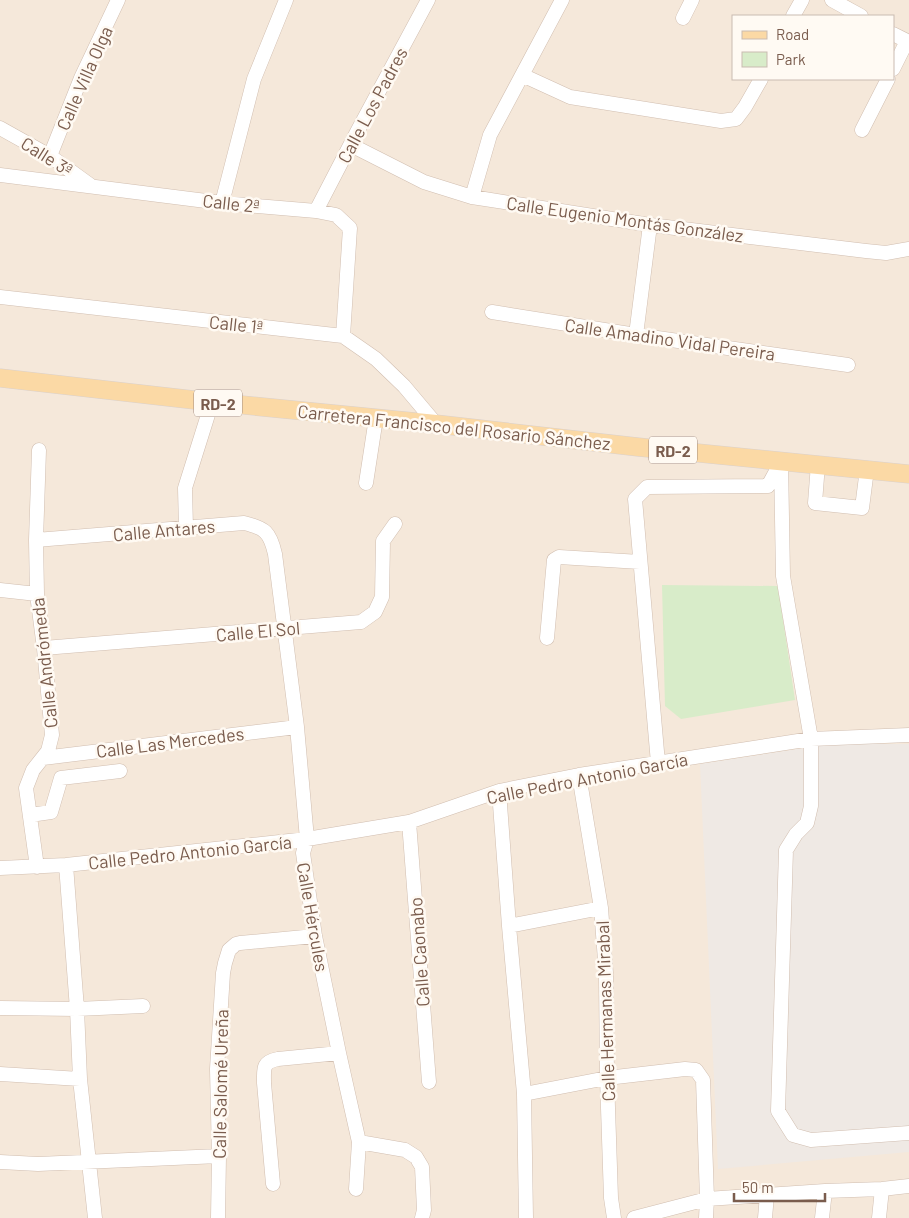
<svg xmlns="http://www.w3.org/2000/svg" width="909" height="1218" viewBox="0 0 909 1218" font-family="Barlow,sans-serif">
<rect width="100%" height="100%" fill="#fdf6ec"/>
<!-- residential -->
<path fill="#f5e8da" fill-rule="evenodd" d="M 0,0 L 909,0 L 909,1218 L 0,1218 ZM 733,16 L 893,16 L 893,79 L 733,79 Z"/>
<!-- industrial -->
<path fill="#efe9e4" d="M 830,744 L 909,744 L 909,1152 L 718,1169 L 700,764 Z"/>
<!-- green -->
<path fill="#d8ecc9" d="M 662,585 L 778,586 L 795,700 L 681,719 L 665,706 Z"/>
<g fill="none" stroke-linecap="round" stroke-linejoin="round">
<!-- minor casing -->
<g stroke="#d1beb0" stroke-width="15">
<path id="minor" d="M 832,0 L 861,16
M 793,16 L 802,0
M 683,18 L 692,0
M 893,34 L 909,42
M 893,69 L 907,41
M 522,75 L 570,97 L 721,121 L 736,119 L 745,107 L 761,79
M 0,128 L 50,156 L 90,185
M 862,130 L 888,79
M 351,145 L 424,182 L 472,197 L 650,225 L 866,251 L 886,253 L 909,249
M 50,156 L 81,78 L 118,0
M 0,175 L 222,203 L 316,211 L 336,215 L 350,228 L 343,336
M 472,197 L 490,135 L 562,0
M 222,203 L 254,79 L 286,0
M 316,211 L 357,132 L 428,0
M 0,297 L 343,336 L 376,359 L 404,386 L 436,424
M 492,312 L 636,335 L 848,365
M 636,335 L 650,225
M 781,461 L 783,576 L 811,739 L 811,806 L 807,823 L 796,834 L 786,850 L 778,1111 L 793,1135 L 811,1140 L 909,1133
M 818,464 L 815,503 L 862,508 L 867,469
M 366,483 L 376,418
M 186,528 L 185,488 L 212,402
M 36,540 L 244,523 C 265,528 270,532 275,554 L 297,727 L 307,839 L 303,853 L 315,936 L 339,1053 L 359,1142 L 356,1189
M 0,590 L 37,594
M 547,638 L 554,560 L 559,557 L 640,562
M 44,648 L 361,622 L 375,612 L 382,597 L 383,541 L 395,524
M 43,758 L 297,727
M 658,763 L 635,499 L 647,487 L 768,486 L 780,464
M 579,775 L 601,908 L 606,973 L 607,1078 L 611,1198 L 614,1218
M 499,791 L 509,926 L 524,1094 L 526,1218
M 30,815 L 51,812 L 61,778 L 120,771
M 409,822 L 429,1082
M 66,865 L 77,1009 L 80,1079 L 95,1218
M 37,867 L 26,788 L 33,770 L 48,751 L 52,735 L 44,648 L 37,594 L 36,540 L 39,450
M 0,868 L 66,865 L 307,839 L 409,822 L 499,791 L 579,775 L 811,739 L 909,735
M 509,926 L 601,908
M 0,1008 L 77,1009 L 143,1006
M 0,1074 L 80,1079
M 524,1094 L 607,1078 L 685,1069 L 696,1070 L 703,1080 L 707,1199 L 706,1218
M 359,1142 L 405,1150 L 416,1157 L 422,1167 L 424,1210 L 422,1218
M 0,1162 L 38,1164 L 219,1156
M 273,1184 L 264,1083 C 264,1069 262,1062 278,1059 L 339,1053
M 218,1218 L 219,1156 L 217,1069 L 223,973 L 225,963 L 229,950 L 236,944 L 240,943 L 315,936
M 634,1218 L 707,1199 L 825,1191 L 882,1189 L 909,1186
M 765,1218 L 767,1195
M 822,1218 L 825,1191
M 879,1218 L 882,1189"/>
</g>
<!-- major casing -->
<g stroke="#dad1cd" stroke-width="19">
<path id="major" d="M 0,378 L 212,402 L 436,424 L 638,447 L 909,474"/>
</g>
<!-- minor -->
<use href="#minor" stroke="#fff" stroke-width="14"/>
<!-- major -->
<use href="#major" stroke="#fbd9a5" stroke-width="18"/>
</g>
<g text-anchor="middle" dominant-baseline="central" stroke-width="5" stroke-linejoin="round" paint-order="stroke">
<!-- shield labels -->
<g fill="#fffaf3" stroke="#a28b7f" stroke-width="1">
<rect x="194" y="389.5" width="48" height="27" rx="4"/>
<rect x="649" y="436.5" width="48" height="27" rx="4"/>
</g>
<g font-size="16" font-weight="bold" fill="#7a5c4d">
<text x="218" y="403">RD-2</text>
<text x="673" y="450">RD-2</text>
</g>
<!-- street labels -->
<g font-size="18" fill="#7a5c4d" stroke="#fffaf3">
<text transform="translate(84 78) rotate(-66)">Calle Villa Olga</text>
<text transform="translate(372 105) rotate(-62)">Calle Los Padres</text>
<text transform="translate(47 156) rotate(32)">Calle 3ª</text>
<text transform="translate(231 203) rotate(6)">Calle 2ª</text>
<text transform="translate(625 219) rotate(8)">Calle Eugenio Montás González</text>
<text transform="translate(236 324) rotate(6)">Calle 1ª</text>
<text transform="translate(670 339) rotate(8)">Calle Amadino Vidal Pereira</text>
<text transform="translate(454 427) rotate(6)">Carretera Francisco del Rosario Sánchez</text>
<text transform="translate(164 530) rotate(-5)">Calle Antares</text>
<text transform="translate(258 631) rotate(-5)">Calle El Sol</text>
<text transform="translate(44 663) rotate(-96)">Calle Andrómeda</text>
<text transform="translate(170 742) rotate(-7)">Calle Las Mercedes</text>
<text transform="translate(587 778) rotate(-11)">Calle Pedro Antonio García</text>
<text transform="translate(190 852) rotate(-6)">Calle Pedro Antonio García</text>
<text transform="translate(313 917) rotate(80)">Calle Hércules</text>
<text transform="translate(419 952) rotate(-94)">Calle Caonabo</text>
<text transform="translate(605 1011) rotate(-92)">Calle Hermanas Mirabal</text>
<text transform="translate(220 1084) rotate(-89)">Calle Salomé Ureña</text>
</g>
</g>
<!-- legend -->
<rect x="732" y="15" width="162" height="65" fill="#fffaf3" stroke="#cabbb1"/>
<rect x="742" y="31" width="25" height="8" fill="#fbd9a5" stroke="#cabbb1"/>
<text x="776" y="40" font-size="15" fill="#7a5c4d">Road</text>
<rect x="742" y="52" width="25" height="15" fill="#d8ecc9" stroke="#cabbb1"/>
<text x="776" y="65" font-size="15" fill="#7a5c4d">Park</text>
<!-- scale -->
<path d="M734 1193v8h91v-8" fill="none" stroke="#7a5c4d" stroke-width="2.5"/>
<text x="742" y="1193" font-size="15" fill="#7a5c4d" stroke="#fffaf3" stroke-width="4" paint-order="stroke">50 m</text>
</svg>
